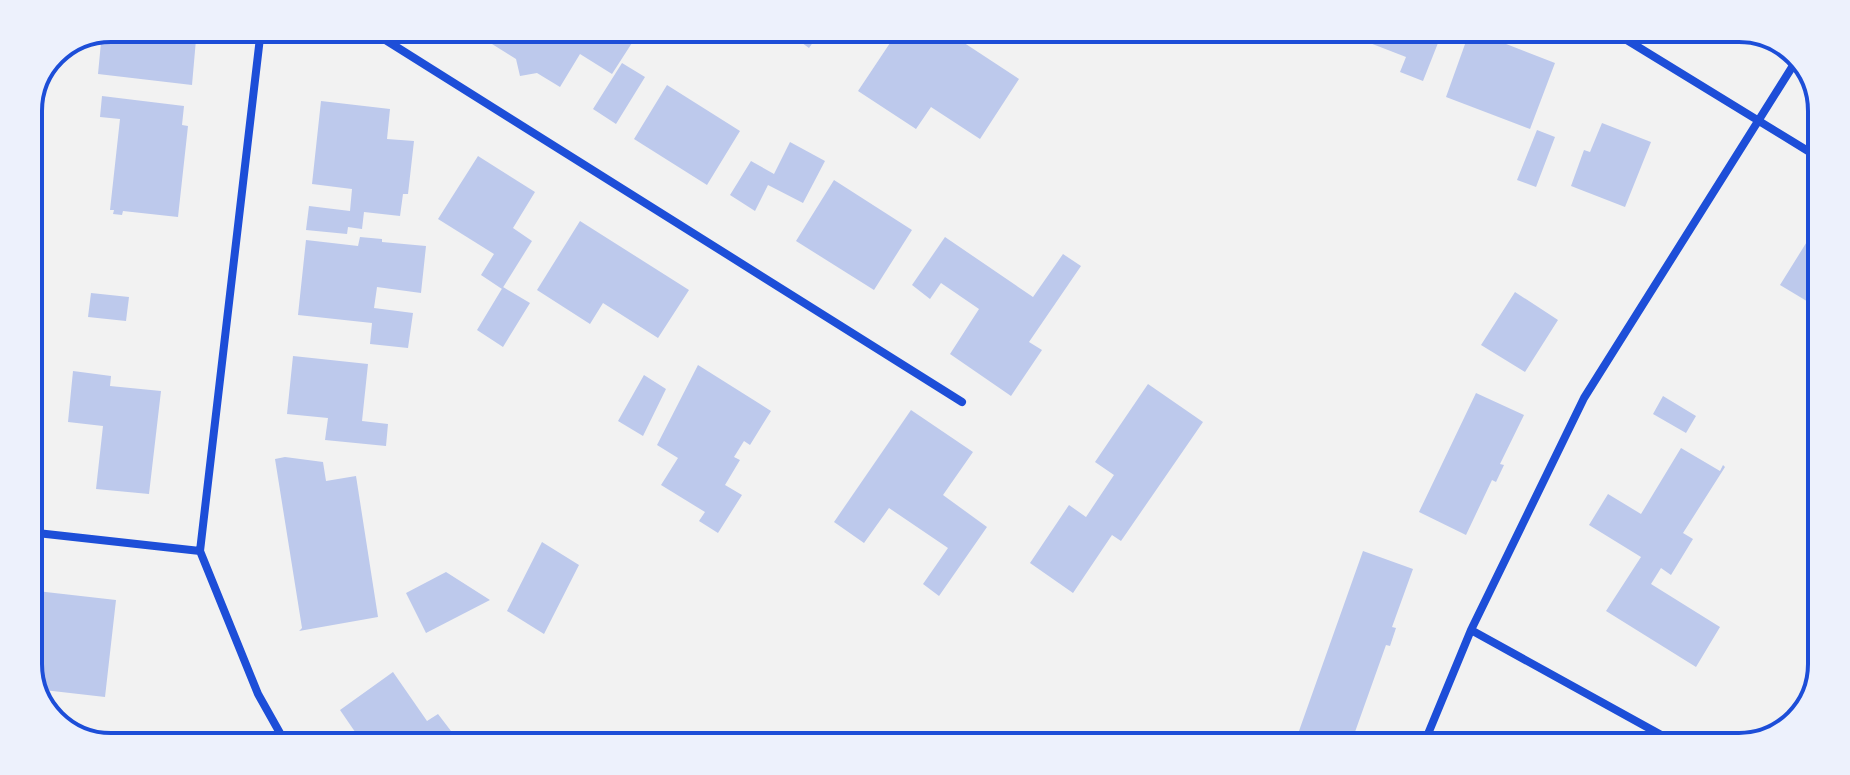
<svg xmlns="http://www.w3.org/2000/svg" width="1850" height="775" viewBox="0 0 1850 775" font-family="'Fira Sans Condensed',sans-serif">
<rect width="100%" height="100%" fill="#f2f2f2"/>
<!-- building -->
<path fill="#bdc9ec" d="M 111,28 L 197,28 L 192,85 L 98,74 L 102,32 Z
M 479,29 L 637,30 L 639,32 L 612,74 L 580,54 L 560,87 L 537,73 L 520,76 L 516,59 L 492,44 L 494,40 Z
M 784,30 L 821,31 L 809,48 Z
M 898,31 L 946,31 L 1019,79 L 980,139 L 931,107 L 916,129 L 858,91 Z
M 1344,33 L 1417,33 L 1438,43 L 1423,81 L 1400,72 L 1406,57 Z
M 1469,33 L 1478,33 L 1555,63 L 1530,129 L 1446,97 Z
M 622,63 L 645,77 L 616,124 L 593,109 Z
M 667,85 L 740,131 L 707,185 L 634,139 Z
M 102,96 L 184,106 L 182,125 L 188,126 L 178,217 L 123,211 L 122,215 L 113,214 L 114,210 L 110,210 L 120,119 L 100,117 Z
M 321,101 L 390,109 L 387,139 L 414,141 L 408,194 L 403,194 L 400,216 L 364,212 L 362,229 L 348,227 L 347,234 L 306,230 L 309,206 L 350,211 L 352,189 L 312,184 Z
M 1602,123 L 1651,142 L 1625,207 L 1571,186 L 1584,150 L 1590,152 Z
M 1537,130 L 1555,137 L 1536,187 L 1517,180 Z
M 790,142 L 825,161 L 803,203 L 768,185 L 755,211 L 730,195 L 751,161 L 774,174 Z
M 478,156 L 535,192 L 513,228 L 532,241 L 502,289 L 481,275 L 494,254 L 438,219 Z
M 834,180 L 912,230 L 874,290 L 796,241 Z
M 580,221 L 689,290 L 658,338 L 603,303 L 590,324 L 537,290 Z
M 360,237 L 382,239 L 382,242 L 426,246 L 421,293 L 377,287 L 374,308 L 413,313 L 408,348 L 370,344 L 372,323 L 298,315 L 306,240 L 358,246 Z
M 945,237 L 1033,297 L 1063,254 L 1081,266 L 1029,342 L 1042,350 L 1011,396 L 950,354 L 979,309 L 941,283 L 930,299 L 912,285 Z
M 1808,240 L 1820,247 L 1820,309 L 1780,285 Z
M 503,287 L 530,303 L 503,347 L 477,330 Z
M 1515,292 L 1558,320 L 1525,372 L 1481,345 Z
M 91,293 L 129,297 L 126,321 L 88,317 Z
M 293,356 L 368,364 L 362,421 L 388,424 L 386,446 L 325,440 L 328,418 L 287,414 Z
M 698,365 L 771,411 L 750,445 L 744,441 L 734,457 L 740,460 L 725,485 L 742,495 L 718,533 L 699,521 L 705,512 L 661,485 L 678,458 L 657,445 Z
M 73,371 L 111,376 L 110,386 L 161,391 L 149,494 L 96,489 L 103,426 L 68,422 Z
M 644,375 L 666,389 L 643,436 L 618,421 Z
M 28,377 L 39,378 L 30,451 L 28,451 Z
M 1148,384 L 1203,422 L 1121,541 L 1112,535 L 1073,593 L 1030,563 L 1069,505 L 1086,517 L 1114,475 L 1095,462 Z
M 1476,393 L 1524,415 L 1500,464 L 1504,465 L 1496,482 L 1492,480 L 1466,535 L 1419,512 Z
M 1663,396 L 1696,416 L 1686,433 L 1653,414 Z
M 911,410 L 973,452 L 943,495 L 987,527 L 939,596 L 923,584 L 948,548 L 889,508 L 864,543 L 834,522 Z
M 1681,448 L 1720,471 L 1723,465 L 1725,467 L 1683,533 L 1693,539 L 1671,575 L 1661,568 L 1651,584 L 1720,627 L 1696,667 L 1606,611 L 1641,557 L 1589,525 L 1608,494 L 1641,514 Z
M 285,457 L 323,462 L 326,481 L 356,476 L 378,617 L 299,631 L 302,628 L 275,459 Z
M 542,542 L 579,565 L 544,634 L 507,611 Z
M 1363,551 L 1413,569 L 1392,627 L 1396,628 L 1390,646 L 1386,645 L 1350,746 L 1294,745 Z
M 446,572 L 490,600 L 426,633 L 406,593 Z
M 28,590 L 116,600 L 105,697 L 35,689 L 28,670 Z
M 393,672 L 427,721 L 438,714 L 451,731 L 440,742 L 412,742 L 407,735 L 398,742 L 362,742 L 340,710 Z"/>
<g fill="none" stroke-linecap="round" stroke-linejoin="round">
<!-- minor -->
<path stroke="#1d4ed8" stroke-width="8" d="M 261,29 L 200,551 L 258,694 L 285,742
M 368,29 L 962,402
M 1617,34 L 1821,159
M 28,532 L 200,551
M 1471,630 L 1683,747
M 1423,746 L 1471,630 L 1584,398 L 1799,56"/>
</g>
<!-- crop -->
<path d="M0 0H1850V775H0ZM111 42H1739A69 69 0 0 1 1808 111V664A69 69 0 0 1 1739 733H111A69 69 0 0 1 42 664V111A69 69 0 0 1 111 42Z" fill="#edf1fc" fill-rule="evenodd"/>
<path fill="none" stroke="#1d4ed8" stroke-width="4" d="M111 42H1739A69 69 0 0 1 1808 111V664A69 69 0 0 1 1739 733H111A69 69 0 0 1 42 664V111A69 69 0 0 1 111 42Z"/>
</svg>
